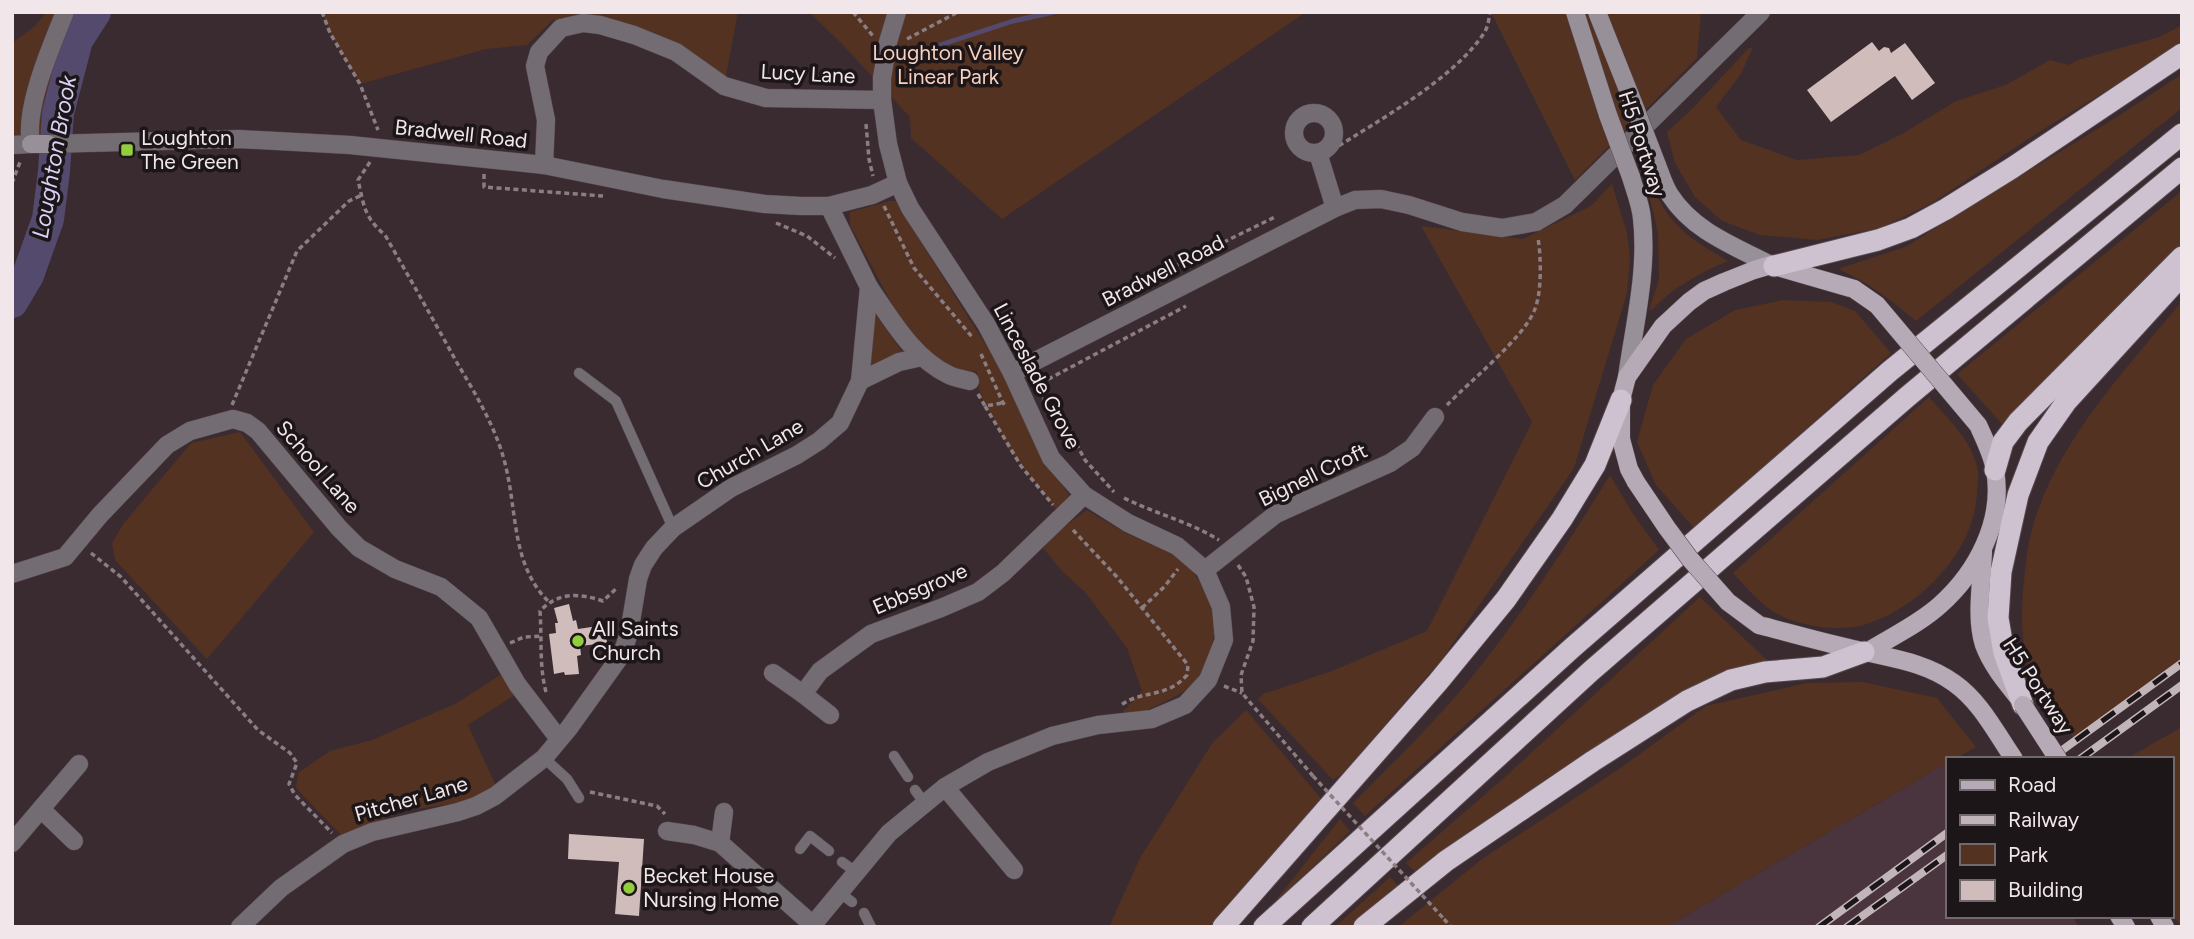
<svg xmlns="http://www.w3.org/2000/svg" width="2194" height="939" viewBox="0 0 2194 939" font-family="Figtree,sans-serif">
  <rect width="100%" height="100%" fill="#3a2b31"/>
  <!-- built -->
  <path fill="#4a353e" d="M1947,763v153h126l5,11h-412z"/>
  <!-- green -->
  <g fill="#533222">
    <path d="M46,12h64l-26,26 -17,106 -55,-6v-95l23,-17z"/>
    <path d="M322,12h416l-14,74 -48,-34 -98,-32h-25l-26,25 -41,4 -126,35 -30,-51z"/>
    <path d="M809,12h497l-304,207 -91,-81 -1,-21 -69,-74z"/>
    <path d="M1491,12h210l-4,46 -122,122z"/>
    <path d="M2182,25v19l-154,95 -96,64 -52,25 -63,12 -57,-5 -38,-14 -27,-24 -20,-34 -8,-31 25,-23 56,-60 5,-2 -12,27 -25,33 25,33 56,20 62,-5 43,-21 54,-33 50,-16 44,-25 19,5 9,-5 81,-23z"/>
    <path d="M2182,74v34l-266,213c-25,-21 -48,-39 -78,-52l67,-22 215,-132z"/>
    <path d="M1612,184l15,49 3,26 -3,34 -53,175 -132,191 -100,115 -9,6 -75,-81 5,-5 69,-23 95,-40 105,-209 -111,-196 102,13 68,-33z"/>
    <path d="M1651,184c20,44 37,53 77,77 -28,12 -55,26 -76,49h-3l10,-30 -1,-47 -11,-47z"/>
    <path d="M2182,191v55l-180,178 -45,-50z"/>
    <path d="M890,201h7l18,32 83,131 41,86 32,48 -14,13 -49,-63 -15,-31 -8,-11 -6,-17 -2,-18 -20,-1 -31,-18 -16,-20 -16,-24 -44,-83v-13z"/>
    <path d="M1783,300l48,2 24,9 36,42 -197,175 -38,-43 -19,-43 16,-57 33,-46 49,-29z"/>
    <path d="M2182,301v361l-108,76c-14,-18 -29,-37 -39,-57 -14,-26 -14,-61 -12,-90 2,-17 3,-36 7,-53 20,-90 95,-167 152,-237z"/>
    <path d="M873,311l30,42 -36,14z"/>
    <path d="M1929,397c19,22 44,44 49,74 1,7 -1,15 -1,22 -3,59 -56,113 -110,131 -20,7 -54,4 -73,-3 -30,-10 -41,-27 -61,-48z"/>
    <path d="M240,432l74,100 -107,127 -92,-99 -3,-17 12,-20 67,-80z"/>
    <path d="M1610,475l23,39 26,36 -294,266 -12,-13c41,-41 82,-81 118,-125 52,-64 96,-133 139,-203z"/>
    <path d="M1087,510c12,7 24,15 37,22 23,12 47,17 65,36 34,35 35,93 -5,123 -7,5 -16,9 -24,13 -14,7 -24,10 -40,11l22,-24 -15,-43 -41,-55 -24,-22 -19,-23 17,-18z"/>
    <path d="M1700,597l67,63 -33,11 -51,22 -120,75 -145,106 -12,-11 100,-87z"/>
    <path d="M505,672l13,21 -50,32 28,61 -32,16 -62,9 -59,26 -47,-49 2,-15 32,-22 42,-11 85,-37z"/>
    <path d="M1863,682l74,16 39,49 -21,12h-8v4l-281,164h-268l84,-68 137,-90 87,-63 101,-23z"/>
    <path d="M1246,710l78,92 -105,125h-110l31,-69 73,-116z"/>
    <path d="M2182,727v200h-1l-10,-16v-152h-45z"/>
    <path d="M1340,819l10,12 -81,78z"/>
    <path d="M1390,877l10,11 -48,39h-17z"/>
  </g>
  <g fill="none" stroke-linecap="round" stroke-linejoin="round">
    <!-- stream -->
    <path stroke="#544a6d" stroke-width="5" d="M934,47l79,-26 41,-9"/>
    <!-- river -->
    <path stroke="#544a6d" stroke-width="32" d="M12,302l16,-27 20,-56 6,-48 4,-58 19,-73 18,-28"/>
  </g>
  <!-- building -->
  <g fill="#d1bcbc">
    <path d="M1872,42l7,9 5,-4 5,1 2,5 14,-10 30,40 -23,17 -17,-24 -64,46 -24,-32z"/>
    <path d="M569,604l4,17 3,-1 2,9 27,-4 2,18 -27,3 1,9 -4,1 2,18 -14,1 -1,-3 -10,2 -5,-40 7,-1 -1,-10h3l-4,-15z"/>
    <path d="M569,834l75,5 -5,77 -24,-2 4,-52 -51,-3z"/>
  </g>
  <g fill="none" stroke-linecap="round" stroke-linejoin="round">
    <!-- lane casing -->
    <g stroke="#57494f" stroke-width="11">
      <g id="lane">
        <path d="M579,373l37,28 57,127"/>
        <path d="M894,756l14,21"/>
        <path d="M544,758l23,21 12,19"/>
        <path d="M915,790l10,14"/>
        <path d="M800,849l10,-13 19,15"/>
        <path d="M842,862l14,10"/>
        <path d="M839,892l13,10"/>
        <path d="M864,913l7,14"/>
      </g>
    </g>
    <!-- street casing -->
    <g stroke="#57494f" stroke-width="19">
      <g id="street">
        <circle cx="1314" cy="133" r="20"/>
        <path d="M48,144l191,-5 111,6 194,20 119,24 102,15 36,2h28l43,-11 26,-12"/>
        <path d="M12,145l19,-1c-7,-36 20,-97 34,-132"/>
        <path d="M1318,153l17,55"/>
        <path d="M544,165l2,-45 -11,-54 4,-14 22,-24 22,-5 17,2 34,10 42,17 48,34 42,12 116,2"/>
        <path d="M869,287c22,32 44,71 80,88 6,3 14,4 21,6"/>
        <path d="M1012,373l323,-165 20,-8 26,-1 28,6 53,17 40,6 34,-6 29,-17 196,-193"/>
        <path d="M860,381l39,-19 23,-5"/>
        <path d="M1205,570l71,-56 114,-51 22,-15 23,-31"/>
        <path d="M12,574l53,-17 35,-42 67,-70 23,-14 43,-12 14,4 11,8 81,97 20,20 36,21 46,18 38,31 38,66 42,55"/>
        <path d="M773,673l30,21"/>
        <path d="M830,715l-27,-21 17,-23 51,-37 70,-26 37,-16 25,-19 81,-78"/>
        <path d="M945,787l69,83"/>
        <path d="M41,809l33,32"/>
        <path d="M667,831l27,4 26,8 93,82"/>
        <path d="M12,843l67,-79"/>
        <path d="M720,843l4,-31"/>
        <path d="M240,927l41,-39 62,-44 29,-12 86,-20 18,-6 19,-10 49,-38 25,-30 53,-74 7,-21 9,-54 5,-14 11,-17 19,-20 58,-40 66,-33 22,-14 21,-18 20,-42 9,-94 -40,-81"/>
        <path d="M811,927l78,-94 56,-46 43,-25 64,-26 46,-11 54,-6 33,-14 23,-25 16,-40 -3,-33 -16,-37 -28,-24 -49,-23 -44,-28 -33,-37 -39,-85 -26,-49 -76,-116 -12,-25 -10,-39 -6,-44v-22l6,-36 9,-30"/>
      </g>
    </g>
    <!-- secondary casing -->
    <g stroke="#57494f" stroke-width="19">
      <g id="secondary">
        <path d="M1575,12l33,103"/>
        <path d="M1597,12l33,83"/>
        <path d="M31,144h17"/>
        <path d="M1657,165c4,10 7,21 13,30 23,36 64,51 101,70"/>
        <path d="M1627,377c7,-51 21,-106 15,-158 -1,-14 -7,-28 -11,-42"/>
      </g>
    </g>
    <!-- primary casing -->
    <g stroke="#57494f" stroke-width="19">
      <g id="primary">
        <path d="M1636,482l-7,-13 -8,-30v-39l6,-23 36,-51 26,-24 15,-11 20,-9 30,-12 17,-5 83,24"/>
        <path d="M1983,552c-1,29 -8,65 1,93 7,19 20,35 33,51"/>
        <path d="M1759,625c31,8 62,17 94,24 35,9 71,12 101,34 27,19 42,50 60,76"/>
        <path d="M1867,652c24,-15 52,-28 73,-47 37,-33 64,-84 55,-135 -3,-16 -10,-30 -17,-45"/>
        <path d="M2119,916l7,11"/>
        <path d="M2159,916l6,11"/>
      </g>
    </g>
    <!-- highway casing -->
    <g stroke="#57494f" stroke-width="23">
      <g id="highway">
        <path d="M1774,266l104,-26 33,-12 35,-19 66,-41 170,-114"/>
        <path d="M1995,470l8,-28 15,-20 164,-165"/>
        <path d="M2023,705l-19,-52 -6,-35 3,-46 17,-77 20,-53 28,-40 116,-127"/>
        <path d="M1223,927l215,-245 68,-83 56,-80 33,-54 26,-65"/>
        <path d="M1264,927l308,-279 318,-277 292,-237"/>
        <path d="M1312,927l279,-256 316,-274 275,-229"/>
        <path d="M1364,927l82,-66 147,-100 94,-60 44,-21 34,-8 58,-5 41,-15"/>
      </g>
    </g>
    <!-- path -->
    <g stroke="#8b7e83" stroke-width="3.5" stroke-dasharray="5 3.5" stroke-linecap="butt">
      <path d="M322,12l8,21 30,51 18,46"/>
      <path d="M853,12l20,24"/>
      <path d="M907,39l51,-27"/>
      <path d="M866,124l3,35 4,17"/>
      <path d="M1332,150c46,-29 123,-72 152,-117 4,-6 5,-14 6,-21"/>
      <path d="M370,162l-12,18c6,26 6,37 27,55 24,42 48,84 71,126 20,34 43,71 51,111 10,45 6,95 42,130"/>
      <path d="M484,174v13l119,9"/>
      <path d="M12,183l8,-21"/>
      <path d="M884,206l30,62 59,70"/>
      <path d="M776,223l31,13 28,22"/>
      <path d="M1141,286l36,-21 100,-49"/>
      <path d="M981,354l22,49 4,3"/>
      <path d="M978,394l7,12 18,-3"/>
      <path d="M1042,399l12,3 31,58 29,32"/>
      <path d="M1048,401l-5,-19 143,-76"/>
      <path d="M232,405l65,-154 52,-50 13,-6"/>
      <path d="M1447,405c23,-24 77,-67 88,-96 7,-18 6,-53 3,-71"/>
      <path d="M985,406l36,60 32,39"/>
      <path d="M1124,498c32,16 64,23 95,42"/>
      <path d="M1073,530l44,47 71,88 -1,10c-21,24 -43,14 -66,30"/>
      <path d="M91,553l30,24 137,153 32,23 7,10 -8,21 6,11 37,38"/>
      <path d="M1238,565l8,12 8,30 -1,34 -12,34 1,18 71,83"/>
      <path d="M1142,608l23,-22 13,-17"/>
      <path d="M510,643l14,-6 18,-1"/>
      <path d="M1224,686l18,7"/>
      <path d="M546,692c-7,-26 -4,-54 -6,-81 18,-19 39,-18 63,-10l15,-14"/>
      <path d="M590,792l67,14 8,8"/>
      <path d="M1444,919l7,8"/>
    </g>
    <!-- lane -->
    <use href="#lane" stroke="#736d73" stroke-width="10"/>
    <!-- street -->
    <use href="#street" stroke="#736d73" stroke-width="18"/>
    <!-- secondary -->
    <use href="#secondary" stroke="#989099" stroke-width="18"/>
    <!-- primary -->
    <use href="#primary" stroke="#b5aab6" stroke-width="18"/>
    <!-- highway -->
    <use href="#highway" stroke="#cfc2d0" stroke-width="21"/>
    <!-- rail casing -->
    <g stroke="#c1b5ba" stroke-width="8">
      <g id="rail">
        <path d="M2050,759l132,-96"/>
        <path d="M2080,759l102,-74"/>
        <path d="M1819,927l128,-94"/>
        <path d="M1847,927l100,-72"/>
      </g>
    </g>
    <!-- rail -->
    <use href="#rail" stroke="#1c1618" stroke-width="5" stroke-dasharray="16" stroke-linecap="butt"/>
    <!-- secondary-bridge casing -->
    <g stroke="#57494f" stroke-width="19" stroke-linecap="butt">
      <g id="secondary-bridge">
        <path d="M1630,95l27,70"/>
        <path d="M1608,115l23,62"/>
      </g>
    </g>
    <!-- primary-bridge casing -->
    <g stroke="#57494f" stroke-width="19" stroke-linecap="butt">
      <g id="primary-bridge">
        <path d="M1854,289l23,16 101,120"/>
        <path d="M1636,482l31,46 23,31 38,43 31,23"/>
        <path d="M2023,705l35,54"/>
      </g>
    </g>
    <!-- path-bridge -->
    <path stroke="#8b7e83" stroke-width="3.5" stroke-dasharray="5 3.5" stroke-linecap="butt" d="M1313,776l131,143"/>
    <!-- secondary-bridge -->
    <use href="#secondary-bridge" stroke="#989099" stroke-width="18"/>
    <!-- primary-bridge -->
    <use href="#primary-bridge" stroke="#b5aab6" stroke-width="18"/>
  </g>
  <!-- markers -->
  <g fill="#92cd3e" stroke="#1c1618" stroke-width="2.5">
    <rect x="120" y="143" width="14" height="14" rx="3.5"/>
    <circle cx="578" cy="641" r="7"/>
    <circle cx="629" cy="888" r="7"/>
  </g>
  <g text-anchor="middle" stroke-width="7" stroke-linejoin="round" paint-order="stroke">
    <!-- park labels -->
    <g font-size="21" fill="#f9d1be" stroke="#1c1618">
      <text x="948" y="60">Loughton Valley<tspan x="948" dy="24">Linear Park</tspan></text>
    </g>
    <!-- street labels -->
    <g font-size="21" fill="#f1e6ea" stroke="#1c1618">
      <text transform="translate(808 74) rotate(3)" y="7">Lucy Lane</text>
      <text transform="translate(461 134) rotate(6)" y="7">Bradwell Road</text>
      <text transform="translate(1642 144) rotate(72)" y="7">H5 Portway</text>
      <text transform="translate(1163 271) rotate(-27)" y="7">Bradwell Road</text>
      <text transform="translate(1037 376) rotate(62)" y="7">Linceslade Grove</text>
      <text transform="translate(750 454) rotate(-30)" y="7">Church Lane</text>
      <text transform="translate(318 467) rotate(49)" y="7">School Lane</text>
      <text transform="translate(1313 475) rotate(-26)" y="7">Bignell Croft</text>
      <text transform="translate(920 589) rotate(-23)" y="7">Ebbsgrove</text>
      <text transform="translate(2038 686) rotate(57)" y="7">H5 Portway</text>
      <text transform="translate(411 799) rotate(-16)" y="7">Pitcher Lane</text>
    </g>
    <!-- poi labels -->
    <g font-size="21" fill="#f1e6ea" stroke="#1c1618" text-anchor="start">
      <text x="141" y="145">Loughton<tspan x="141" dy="24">The Green</tspan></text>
      <text x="592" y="636">All Saints<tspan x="592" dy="24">Church</tspan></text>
      <text x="643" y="883">Becket House<tspan x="643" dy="24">Nursing Home</tspan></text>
    </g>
    <!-- water labels -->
    <g font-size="23" font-style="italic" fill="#dad1f7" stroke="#1c1618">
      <text transform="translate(54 157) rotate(-80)" y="8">Loughton Brook</text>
    </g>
  </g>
  <!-- border -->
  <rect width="2194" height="939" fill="none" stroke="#f1e6ea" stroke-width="28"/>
  <!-- legend -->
  <rect x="1946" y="757" width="228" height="161" fill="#1c1618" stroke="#71696c" stroke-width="2"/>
  <rect x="1960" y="780" width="35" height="10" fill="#b5aab6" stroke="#71696c" stroke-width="2"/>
  <text x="2008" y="792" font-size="21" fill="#f1e6ea">Road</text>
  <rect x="1960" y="815" width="35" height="10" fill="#c1b5ba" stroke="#71696c" stroke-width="2"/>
  <text x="2008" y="827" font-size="21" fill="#f1e6ea">Railway</text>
  <rect x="1960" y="844" width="35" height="21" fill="#533222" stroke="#71696c" stroke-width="2"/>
  <text x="2008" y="862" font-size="21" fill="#f1e6ea">Park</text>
  <rect x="1960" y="880" width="35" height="21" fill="#d1bcbc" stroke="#71696c" stroke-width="2"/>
  <text x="2008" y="897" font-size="21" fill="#f1e6ea">Building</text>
</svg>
